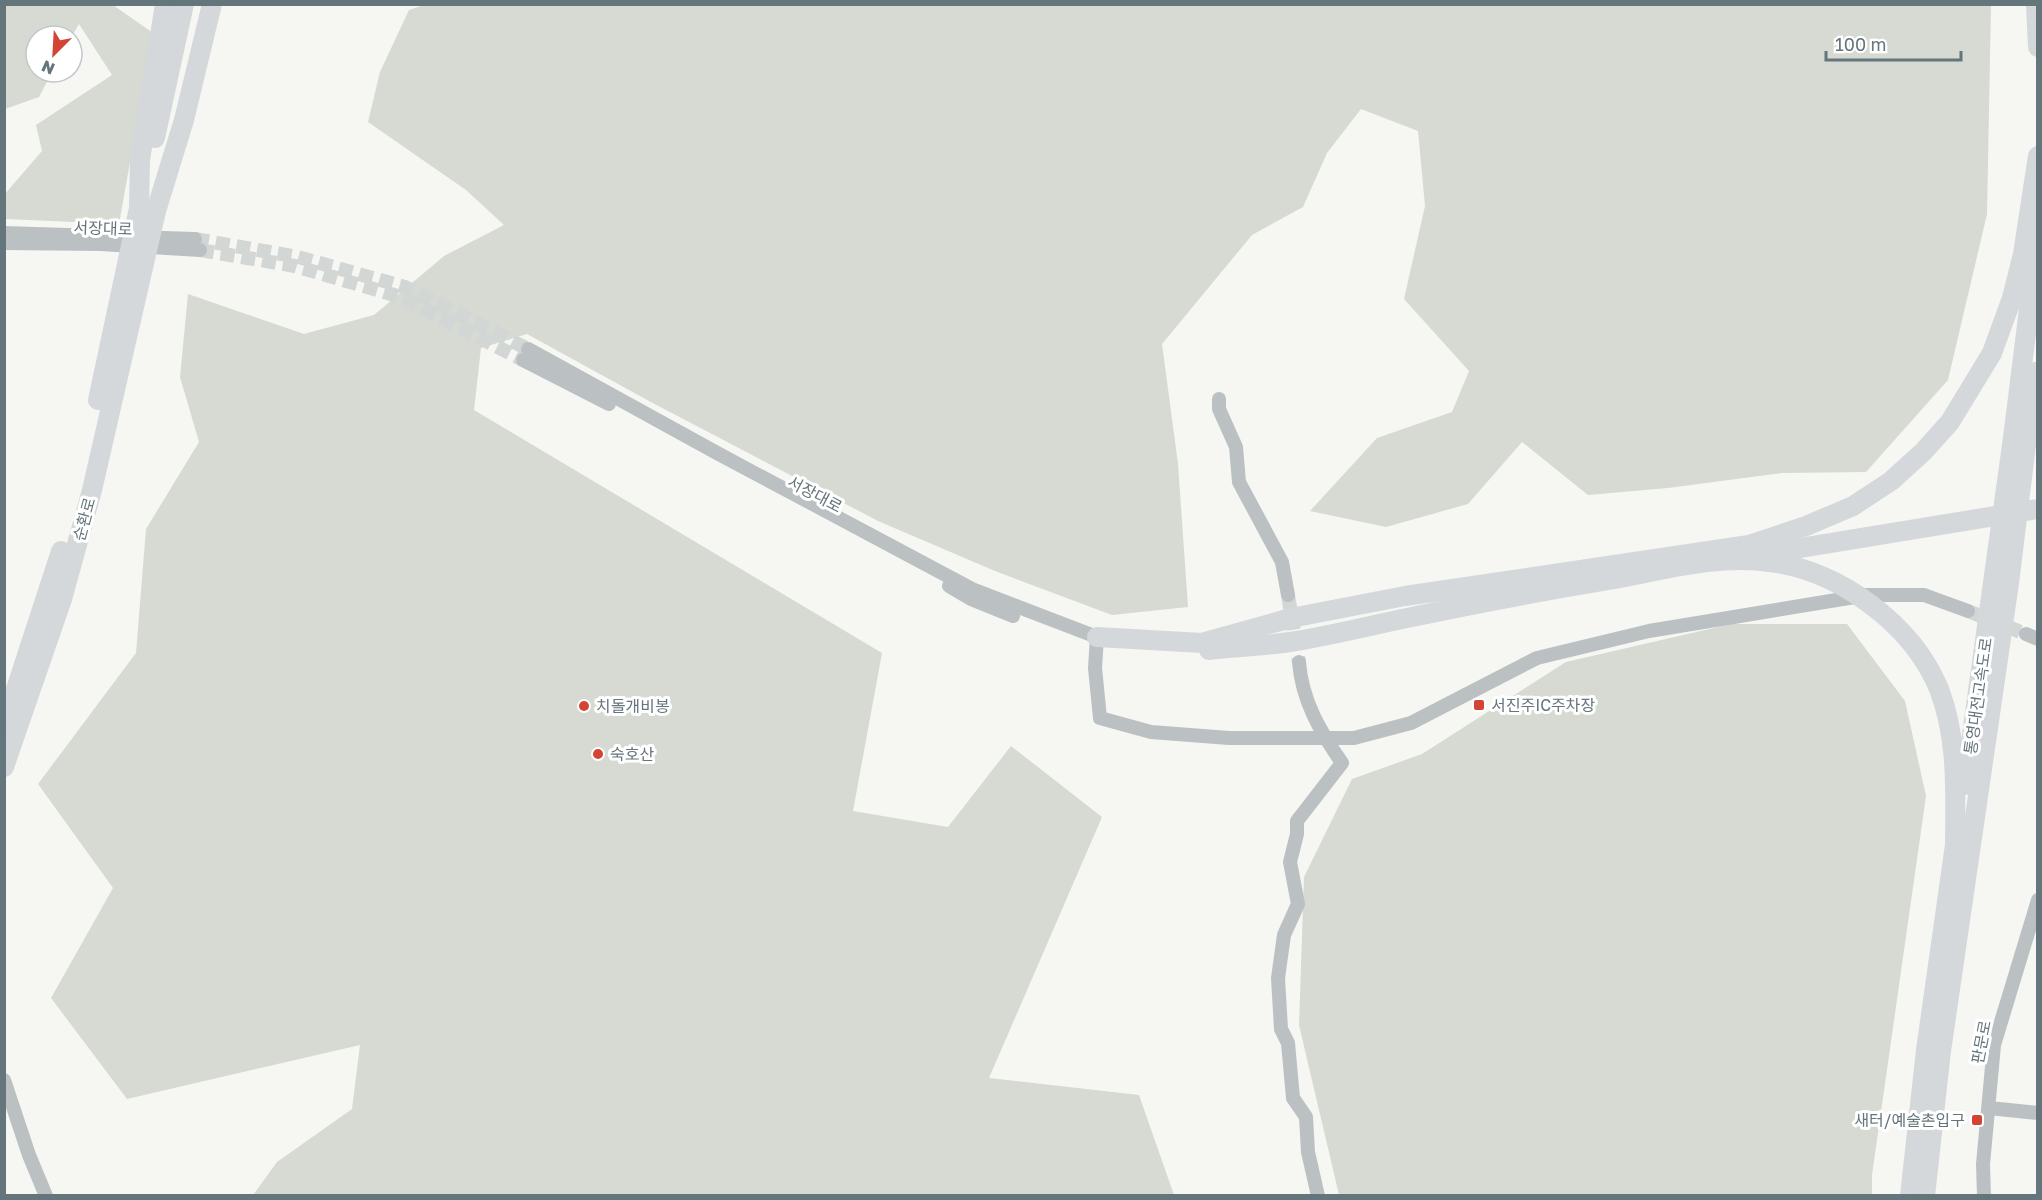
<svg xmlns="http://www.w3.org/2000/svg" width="2042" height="1200" viewBox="0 0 2042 1200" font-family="'Golos Text','Noto Sans KR',sans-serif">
  <rect width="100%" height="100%" fill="#f6f6f3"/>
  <!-- green -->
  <g fill="#d6dad3">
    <path d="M5,5h108l40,28 -34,191 -114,-5v-25l37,-43 -6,-26 76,-50 -33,-51 -7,12h-36v36h16l-13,25 -34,12z"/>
    <path d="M424,5h1567l-4,209 -39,166 -82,92 -84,1 -114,15 -80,7 -66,-53 -54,62 -82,23 -76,-16 67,-73 75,-26 17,-41 -65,-72 21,-93 -7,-75 -57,-22 -34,44 -24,54 -51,28 -90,109 16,120 10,143 -76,8 -117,-44 -117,-50 -229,-120 -122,-67 -46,14 -7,62 408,243 -29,158 95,16 63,-81 91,71 -113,261 150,17 35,100h-921l24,-33 75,-53 8,-64 -233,54 -76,-101 62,-110 -75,-104 98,-131 10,-124 53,-87 -19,-65 8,-83 116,40 70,-19 70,-59 60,-31 -38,-35 -98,-68 12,-50 29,-62z"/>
    <path d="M1731,624h116l58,77 21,95 -54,379v20h-533l-40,-170 5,-148 48,-98 70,-25 144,-92z"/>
  </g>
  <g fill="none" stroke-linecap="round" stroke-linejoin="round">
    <!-- minor-tunnel -->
    <g stroke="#d2d6d5" stroke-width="14" stroke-dasharray="14 7" stroke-linecap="butt">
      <path d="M195,239l103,18 107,30 123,62"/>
      <path d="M200,250l95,16 106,31 122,63"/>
      <path d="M1288,595l11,67"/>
      <path d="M1968,611l58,23"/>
    </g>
    <!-- minor -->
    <g stroke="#bbc1c3" stroke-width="14">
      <path d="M4,233l191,6"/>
      <path d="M4,243l96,1 100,6"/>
      <path d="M528,349l189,104 255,136 125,48 -2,31 5,50 51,14 78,6h125l57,-15 126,-65 112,-27 218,-36h57l44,16"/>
      <path d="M523,360l86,44"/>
      <path d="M1219,399v10l17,38 3,35 43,80 6,33"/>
      <path d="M949,586l22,13 42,17"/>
      <path d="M2026,634l12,5"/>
      <path d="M1299,662c3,39 21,69 43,101l-45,58v13l-7,28 8,42 -14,31 -6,43 3,51 7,14 5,55 13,19 2,35 10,44"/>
      <path d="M4,1080l25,75 17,41"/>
      <path d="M1989,1108l49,5"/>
      <path d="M1984,1196l-1,-32 11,-119 44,-145"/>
    </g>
    <!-- highway -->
    <g stroke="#d4d8da" stroke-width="20">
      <path d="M2036,4l2,43"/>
      <path d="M155,138l29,-134"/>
      <path d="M98,400l41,-192 1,-48 25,-156"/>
      <path d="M1757,555l281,-46"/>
      <path d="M1097,637l105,6 89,-25 114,-22 344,-51 57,-19 47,-20 38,-25 32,-29 27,-30 42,-69 20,-55 11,-44 15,-98"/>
      <path d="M1209,650c27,-3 54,-4 81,-8 39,-6 78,-16 117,-24 67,-14 135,-27 202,-38 51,-9 109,-26 161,-18 70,9 142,62 169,127 20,52 16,107 16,161"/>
      <path d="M4,726l57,-175"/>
      <path d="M4,767l58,-168 30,-109 64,-279 28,-91 28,-116"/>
      <path d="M1965,785l48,-347 21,-169 2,-31"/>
      <path d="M1910,1196l16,-146 30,-212"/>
      <path d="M1925,1196l16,-145 68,-468 26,-211"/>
    </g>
  </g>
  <!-- markers -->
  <g fill="#d44435" stroke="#fff" stroke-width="2">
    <rect x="1473" y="699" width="12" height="12" rx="3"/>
    <circle cx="584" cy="706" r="6"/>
    <circle cx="598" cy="754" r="6"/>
    <rect x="1971" y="1114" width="12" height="12" rx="3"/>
  </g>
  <g text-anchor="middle" stroke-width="6" stroke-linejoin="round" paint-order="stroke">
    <!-- street labels -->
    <g font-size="16" fill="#64757b" stroke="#fff">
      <text transform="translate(103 228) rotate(2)" y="6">서장대로</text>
      <text transform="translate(815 494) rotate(28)" y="6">서장대로</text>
      <text transform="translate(84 519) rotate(-75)" y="6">순환로</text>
      <text transform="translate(1978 696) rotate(-82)" y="6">통영대전고속도로</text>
      <text transform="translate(1981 1042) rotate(-79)" y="6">판문로</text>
    </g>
    <!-- poi labels -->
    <g font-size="16" fill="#64757b" stroke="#fff" text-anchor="start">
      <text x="1491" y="711">서진주IC주차장</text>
      <text x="596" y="712">치돌개비봉</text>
      <text x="610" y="760">숙호산</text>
      <text x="1965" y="1126" text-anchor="end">새터/예술촌입구</text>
    </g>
  </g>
  <!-- border -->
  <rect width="2042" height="1200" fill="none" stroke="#64757b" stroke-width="12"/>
  <!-- north arrow -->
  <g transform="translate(54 54) rotate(204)"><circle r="28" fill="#ffffff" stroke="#c1c8ca" stroke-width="1.5"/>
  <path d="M0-4.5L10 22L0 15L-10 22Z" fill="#d44435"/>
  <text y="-9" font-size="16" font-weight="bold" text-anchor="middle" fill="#64757b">N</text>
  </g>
  <!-- scale -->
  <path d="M1826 51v9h135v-9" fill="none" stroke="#64757b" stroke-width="3"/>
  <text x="1835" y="51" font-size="18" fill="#64757b" stroke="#ffffff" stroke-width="4.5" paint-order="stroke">100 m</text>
</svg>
